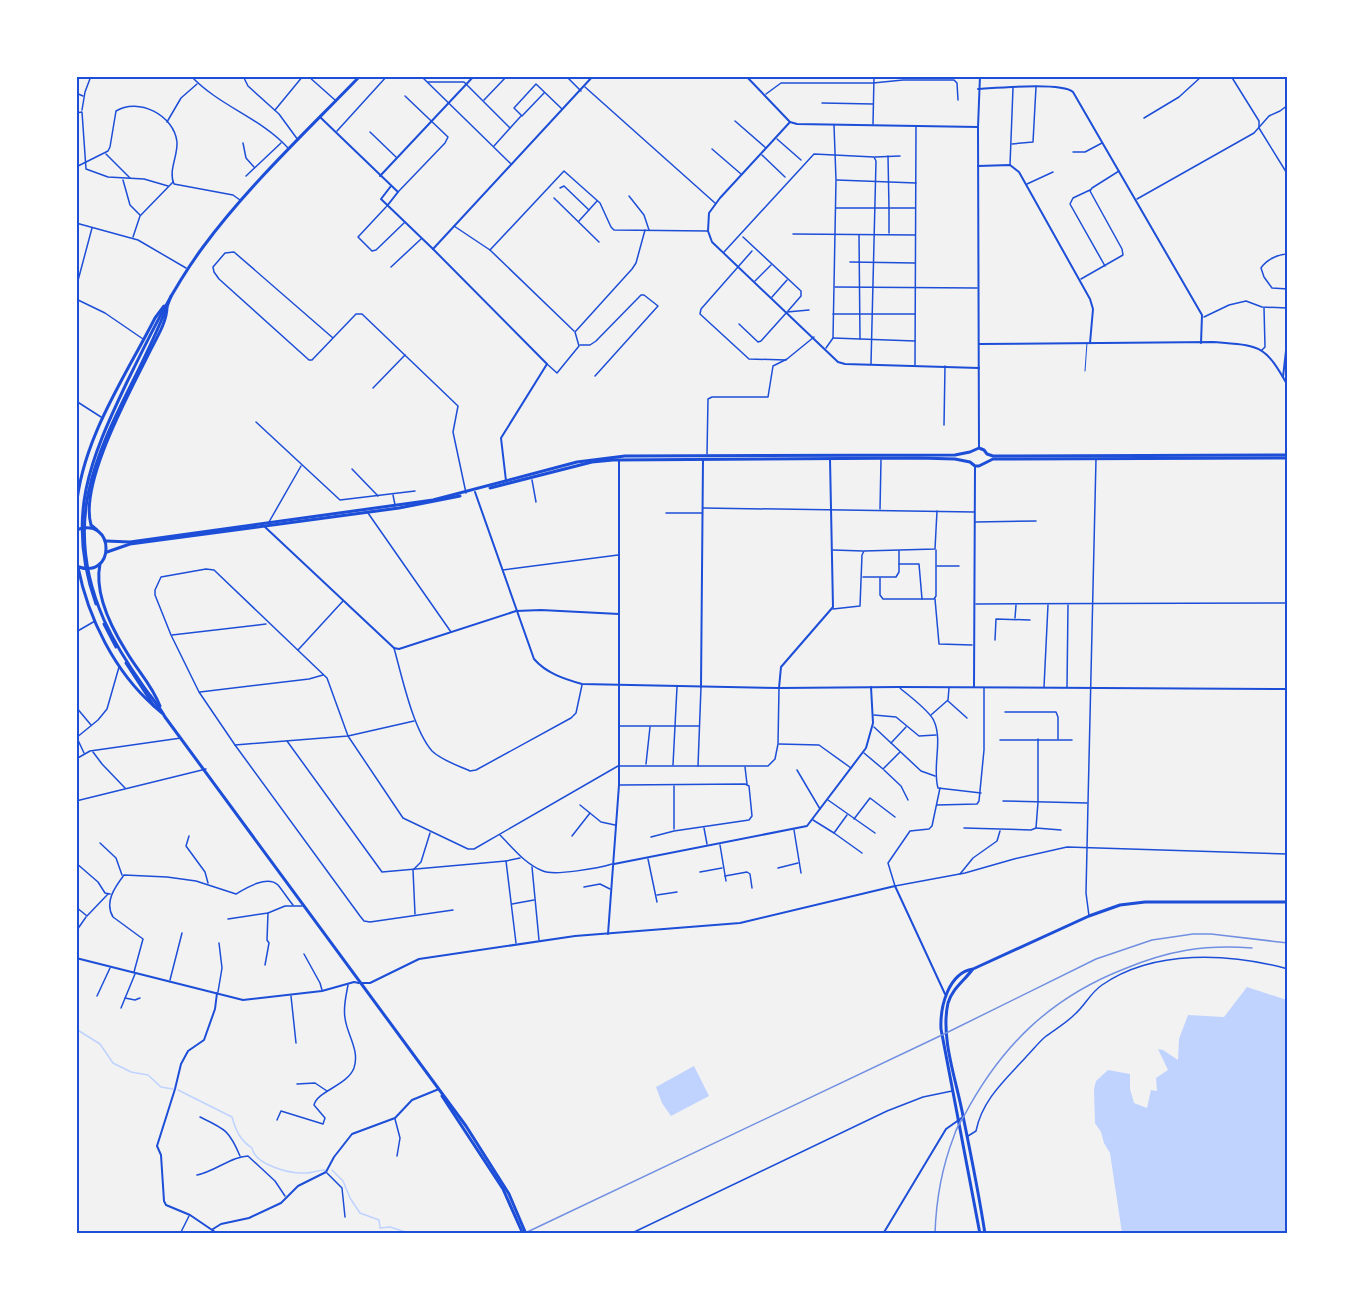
<svg xmlns="http://www.w3.org/2000/svg" width="1364" height="1310" viewBox="0 0 1364 1310" font-family="Figtree,sans-serif">
  <rect width="100%" height="100%" fill="#f2f2f2"/>
  <!-- water -->
  <g fill="#bfd3fe">
    <path d="M1247,987l40,13v233h-165l-12,-80 -6,-10 -3,-11 -6,-9 -1,-34 2,-8 12,-11 22,4v15l4,14 13,5 4,-18 6,1 -1,-13 12,-8 -10,-21 5,1 15,10 1,-21 9,-24 36,2z"/>
    <path d="M694,1066l15,30 -38,20 -9,-13 -6,-16z"/>
  </g>
  <g fill="none" stroke-linecap="round" stroke-linejoin="round">
    <!-- stream -->
    <g stroke="#bfd3fe" stroke-width="1.5">
      <path d="M76,1029l24,15 13,19 18,9 17,3 13,12 12,2"/>
      <path d="M178,1090l54,27c4,14 8,23 20,31 3,17 38,26 54,25 7,0 12,-3 19,-3"/>
      <path d="M332,1170l11,11 7,17 10,15 19,7 1,8 10,-1 22,7"/>
    </g>
    <!-- service -->
    <path stroke="#1d4ed8" stroke-width="1" d="M1085,371l2,-28"/>
    <!-- minor -->
    <g stroke="#1d4ed8" stroke-width="1.5">
      <path d="M191,76c28,30 70,42 97,72"/>
      <path d="M243,76l5,10 31,28 19,26"/>
      <path d="M308,76l27,24"/>
      <path d="M421,76l90,88"/>
      <path d="M566,76l15,15"/>
      <path d="M1231,76l28,45v7l29,47"/>
      <path d="M428,82h36l46,46"/>
      <path d="M585,87l130,116"/>
      <path d="M76,93l7,3"/>
      <path d="M544,93l-22,23 -8,-8 22,-24 26,25"/>
      <path d="M766,94l15,-11h92l30,-3h51l3,3 1,17"/>
      <path d="M484,100l23,-24"/>
      <path d="M822,103l51,1"/>
      <path d="M82,110l3,-18 6,-16"/>
      <path d="M275,110l28,-34"/>
      <path d="M76,113l6,-1 4,57 22,8 36,2 24,7"/>
      <path d="M1144,118l35,-21 23,-21"/>
      <path d="M735,121l31,27"/>
      <path d="M167,122l14,-24 16,-14"/>
      <path d="M873,124l1,-48"/>
      <path d="M337,131l50,-55"/>
      <path d="M370,132l26,25"/>
      <path d="M777,139l24,21"/>
      <path d="M243,143l3,15 8,9"/>
      <path d="M1012,144l21,-2 3,-55"/>
      <path d="M494,146l27,-30"/>
      <path d="M712,149l29,25"/>
      <path d="M1073,152h12l17,-9"/>
      <path d="M106,154l24,24"/>
      <path d="M762,155l23,22"/>
      <path d="M875,157l25,-1"/>
      <path d="M1010,165l3,-77"/>
      <path d="M76,167l32,-16 2,-4 6,-36c22,-14 58,4 61,31 1,14 -9,29 -3,42l59,11 7,5"/>
      <path d="M246,176l35,-33"/>
      <path d="M123,180l7,25 10,10"/>
      <path d="M837,180l79,3"/>
      <path d="M1027,184l26,-12"/>
      <path d="M560,188l4,-2 25,24"/>
      <path d="M1090,190l-17,8 -3,6 35,62"/>
      <path d="M398,192l47,-49 3,-6 -43,-41"/>
      <path d="M629,196l15,19 5,15"/>
      <path d="M554,198l45,44"/>
      <path d="M1137,199l117,-66 15,-17 11,-5 8,-6"/>
      <path d="M386,207l-28,30 14,14 4,-1 28,-27"/>
      <path d="M836,208h53l-1,-52"/>
      <path d="M579,221l18,-20"/>
      <path d="M76,223l62,17 48,28"/>
      <path d="M454,226l36,24 84,81"/>
      <path d="M889,233v-25h26"/>
      <path d="M793,234l122,1"/>
      <path d="M859,235l1,104"/>
      <path d="M133,237l7,-21 33,-34"/>
      <path d="M743,237l58,54v5l-13,15"/>
      <path d="M490,250l74,-79 36,32 11,24 3,3 94,1"/>
      <path d="M752,251l-51,58 -1,5 49,45 37,1"/>
      <path d="M724,252l90,-98 60,3 2,4 -5,203"/>
      <path d="M1288,254c-10,0 -22,6 -27,14l3,9 8,11 16,1"/>
      <path d="M850,262l65,1"/>
      <path d="M391,267l30,-28"/>
      <path d="M1081,279l42,-24 -1,-6 -32,-58 2,-3 27,-17"/>
      <path d="M755,281l16,-16"/>
      <path d="M835,287l142,1"/>
      <path d="M76,288l16,-60"/>
      <path d="M772,297l15,-17"/>
      <path d="M76,299l29,14 38,26"/>
      <path d="M833,314h82"/>
      <path d="M1204,317l25,-12 17,-4 16,6 26,1"/>
      <path d="M739,324l19,18 3,-1 26,-29 22,-2"/>
      <path d="M333,338l-99,-86 -9,1 -12,14 1,5 5,7 90,81h3l44,-46h6l96,92 -5,26 13,61"/>
      <path d="M833,338l82,3"/>
      <path d="M580,345h10l6,-4 45,-46h3l14,11 -63,70"/>
      <path d="M826,348l7,-10 3,-158 -2,-55"/>
      <path d="M1262,350l3,-3 -1,-39"/>
      <path d="M547,364l10,9 22,-27 -4,-14 57,-63 4,-6 9,-33"/>
      <path d="M915,365l1,-239"/>
      <path d="M373,388l32,-33"/>
      <path d="M76,401l25,16"/>
      <path d="M256,422l84,78 75,-9"/>
      <path d="M944,425l1,-59"/>
      <path d="M707,454l1,-55 4,-2h56l5,-31 14,-7 27,-22"/>
      <path d="M352,469l26,27"/>
      <path d="M532,480l4,22"/>
      <path d="M393,495l2,10"/>
      <path d="M703,508l271,4"/>
      <path d="M880,509l1,-49"/>
      <path d="M368,513l83,119"/>
      <path d="M666,513h36"/>
      <path d="M269,522l32,-56"/>
      <path d="M975,522l61,-1"/>
      <path d="M833,550l30,1"/>
      <path d="M899,564h20l3,35"/>
      <path d="M937,566h22"/>
      <path d="M503,570l115,-15"/>
      <path d="M863,577h33l3,-5v-21"/>
      <path d="M880,578v17l3,4h51l2,-3v-46"/>
      <path d="M935,599l4,45 33,1"/>
      <path d="M976,604l312,-1"/>
      <path d="M833,609l27,-3 2,-51 2,-4 71,-2 2,-38"/>
      <path d="M1015,618l1,-13"/>
      <path d="M76,632l19,-11"/>
      <path d="M172,635l94,-11"/>
      <path d="M995,640l1,-21 34,1"/>
      <path d="M394,648c8,29 19,81 38,103 9,9 27,15 38,20l6,-1 95,-52 5,-5 6,-28"/>
      <path d="M298,650l45,-49"/>
      <path d="M1044,687l4,-82"/>
      <path d="M1067,687l1,-82"/>
      <path d="M900,688c9,8 30,23 34,33 9,20 -2,46 4,67l43,5"/>
      <path d="M200,692l109,-13 14,-4"/>
      <path d="M948,701l19,17"/>
      <path d="M76,707l15,18"/>
      <path d="M1005,712h51l2,5v22"/>
      <path d="M874,715l22,2 23,19 17,-1"/>
      <path d="M931,715l17,-15 1,-12"/>
      <path d="M619,726h80"/>
      <path d="M874,727l47,44 14,5"/>
      <path d="M76,738l22,-18 9,-11 12,-42"/>
      <path d="M77,738l7,15"/>
      <path d="M1000,740h72"/>
      <path d="M287,741l95,131 124,-11"/>
      <path d="M891,743l15,-16"/>
      <path d="M779,744l40,1 32,23"/>
      <path d="M235,745l113,-9 66,-15"/>
      <path d="M93,752l9,12 23,24"/>
      <path d="M864,753l19,16 17,-17"/>
      <path d="M76,759l14,-8 91,-13"/>
      <path d="M646,764l4,-37"/>
      <path d="M673,765l4,-78"/>
      <path d="M698,766l3,-79"/>
      <path d="M745,767l2,17"/>
      <path d="M797,770l23,39"/>
      <path d="M884,770l17,16 7,14"/>
      <path d="M620,785l125,-1 4,2 3,30 -3,4 -75,11 -23,6"/>
      <path d="M940,788l-8,38 -3,3 -19,2 -22,32 7,23 70,-13 49,-14 53,-12 221,7"/>
      <path d="M828,800l47,33"/>
      <path d="M76,801l130,-32"/>
      <path d="M1003,801l84,2"/>
      <path d="M580,805l21,17 14,3"/>
      <path d="M937,805l40,-1 2,-3 5,-51v-62"/>
      <path d="M854,819l16,-21 25,19"/>
      <path d="M813,820l21,13 13,-18"/>
      <path d="M704,828l3,16"/>
      <path d="M964,828l67,2 5,-2 2,-26v-63"/>
      <path d="M1036,828l25,2"/>
      <path d="M674,829v-43"/>
      <path d="M794,830l7,43"/>
      <path d="M834,833l28,20"/>
      <path d="M500,835c13,13 25,29 43,36 12,5 56,-3 69,-7"/>
      <path d="M189,836l-3,10 19,26 3,11"/>
      <path d="M572,836l18,-23"/>
      <path d="M100,843l16,15 6,17"/>
      <path d="M720,845l6,36"/>
      <path d="M648,859l9,43"/>
      <path d="M76,863l22,19 7,11 5,1"/>
      <path d="M532,867l7,73"/>
      <path d="M778,868l20,-5"/>
      <path d="M700,872l22,-4"/>
      <path d="M960,874l13,-16 24,-17 3,-10"/>
      <path d="M725,876l22,-4 3,2 2,14"/>
      <path d="M584,887l16,-3 10,5"/>
      <path d="M657,895l20,-3"/>
      <path d="M512,904l22,-4"/>
      <path d="M76,907l11,9 21,-22"/>
      <path d="M453,910l-83,12 -6,-1 -4,-5 -125,-171 -36,-53 -28,-57 -16,-40v-5l6,-13 45,-8 8,1 113,108 21,58 55,82 65,31h6l144,-83h150l7,-7 3,-15 1,-56"/>
      <path d="M415,914l-2,-44 8,-8 9,-29"/>
      <path d="M1089,916l-3,-23 2,-90 8,-344"/>
      <path d="M228,919l40,-6 17,-7h17"/>
      <path d="M77,930l9,-13"/>
      <path d="M516,943l-10,-82 14,-3"/>
      <path d="M304,954l16,29 2,7"/>
      <path d="M265,965l4,-22 -2,-3 1,-27"/>
      <path d="M134,972l9,-33 -30,-22c-9,-15 2,-30 11,-42l43,2 29,4 40,13c10,-6 31,-19 42,-9 5,6 10,14 15,20"/>
      <path d="M170,980l12,-47"/>
      <path d="M218,992l4,-24 -3,-25"/>
      <path d="M97,996l13,-28"/>
      <path d="M291,996l5,47"/>
      <path d="M125,998l10,2 5,-2"/>
      <path d="M121,1008l14,-34"/>
      <path d="M297,1084l18,-1 12,8"/>
      <path d="M200,1117c25,12 29,13 40,39"/>
      <path d="M395,1119l5,19 -3,18"/>
      <path d="M277,1120l4,-9 42,13 2,-6 -11,-13c3,-14 33,-19 40,-37 6,-18 -7,-33 -9,-50 -2,-11 1,-22 3,-33"/>
      <path d="M968,1136l8,-5c6,-31 29,-51 50,-74 6,-6 12,-14 19,-20 9,-7 20,-13 29,-22 11,-9 16,-22 28,-30 52,-36 127,-32 186,-16"/>
      <path d="M327,1173l15,15 3,29"/>
      <path d="M197,1175c19,-4 33,-18 51,-19l27,25 10,15"/>
      <path d="M180,1234l9,-18"/>
      <path d="M630,1234l257,-123 36,-14 29,-6"/>
    </g>
    <!-- tertiary -->
    <g stroke="#1d4ed8" stroke-width="2">
      <path d="M978,89c19,-1 83,-7 95,3l129,223 -1,28"/>
      <path d="M320,117l78,75 -11,14"/>
      <path d="M790,122l-70,76 -11,15 -1,18 4,11 126,120 7,2 134,4"/>
      <path d="M978,166l32,-1 9,7 71,127 3,10 -3,34"/>
      <path d="M380,176l94,-100"/>
      <path d="M391,186l-10,13 52,50"/>
      <path d="M979,344l234,-2c47,4 51,1 75,44"/>
      <path d="M1283,377l5,-44"/>
      <path d="M265,527l129,121 5,1 117,-38 25,-1 78,4"/>
      <path d="M701,687l2,-228"/>
      <path d="M779,688l2,-21 52,-60 -3,-148"/>
      <path d="M614,864l193,-38 59,-78 7,-25 -2,-36"/>
      <path d="M76,958l167,42 79,-9 32,-9 5,1"/>
      <path d="M217,993l-2,16 -11,31 -16,11 -7,13 -6,25 -18,57 4,9 3,46 2,4 24,10 28,19"/>
      <path d="M213,1229l8,-5 28,-6 32,-15 17,-17 28,-14 8,-15 18,-23 43,-16 17,-18 27,-11"/>
      <path d="M883,1234l63,-105 17,-12"/>
    </g>
    <!-- secondary -->
    <g stroke="#1d4ed8" stroke-width="2">
      <path d="M746,76l44,46 7,2 181,3"/>
      <path d="M979,448l-1,-321 2,-51"/>
      <path d="M506,481l-5,-43 46,-74 -114,-115 160,-173"/>
      <path d="M475,492l59,167c12,14 30,20 48,25l197,4 120,-1 389,2"/>
      <path d="M974,687l1,-221"/>
      <path d="M608,934l11,-149v-324"/>
      <path d="M362,983h8l49,-24 156,-23 165,-13 155,-37 50,108"/>
    </g>
    <!-- primary -->
    <g stroke="#1d4ed8" stroke-width="3">
      <path d="M171,296c-41,115 -125,193 -67,324 11,24 25,46 40,67 7,10 15,19 21,30l301,409 43,68 17,40"/>
      <path d="M96,604c-31,-87 -6,-144 31,-222 23,-47 45,-93 76,-135 46,-62 103,-115 157,-171"/>
      <path d="M104,624l12,23"/>
      <path d="M126,663l28,43 8,7"/>
      <path d="M442,1096l61,93 20,45"/>
    </g>
    <!-- trunk -->
    <g stroke="#1d4ed8" stroke-width="3">
      <path d="M490,488l102,-26 21,-2 306,-2 36,1 15,3 5,4h4l14,-7 295,-1"/>
      <path d="M76,509c6,-70 48,-130 79,-191l9,-12"/>
      <path d="M76,530c40,-15 40,52 0,36"/>
      <path d="M97,530l-6,-5c-12,-42 39,-133 58,-172 7,-14 18,-31 18,-46"/>
      <path d="M106,541l24,1 303,-42 144,-38 48,-6 330,-1 15,-3 9,-4 5,2 3,4 6,2 295,-1"/>
      <path d="M107,552l23,-8 269,-36 61,-12"/>
      <path d="M100,564c-6,29 11,63 26,87 11,19 26,34 34,55"/>
      <path d="M78,567c10,51 37,105 76,139"/>
      <path d="M972,970c-8,11 -20,19 -24,33 -8,35 9,79 15,113 8,39 16,78 22,118"/>
      <path d="M980,1234l-39,-205c-1,-22 7,-56 32,-60l116,-53 31,-11 25,-3h143"/>
    </g>
    <!-- rail -->
    <g stroke="#7290e2" stroke-width="1.5">
      <path d="M523,1234l419,-199 154,-76 56,-19 41,-6h18l77,9"/>
      <path d="M935,1234c1,-34 7,-67 19,-98 2,-7 6,-14 10,-20 37,-70 86,-118 160,-147 43,-18 81,-25 128,-21"/>
    </g>
  </g>
  <!-- border -->
  <rect width="1364" height="1310" fill="none" stroke="#ffffff" stroke-width="156"/>
  <rect x="78" y="78" width="1208" height="1154" fill="none" stroke="#1d4ed8" stroke-width="2"/>
</svg>
